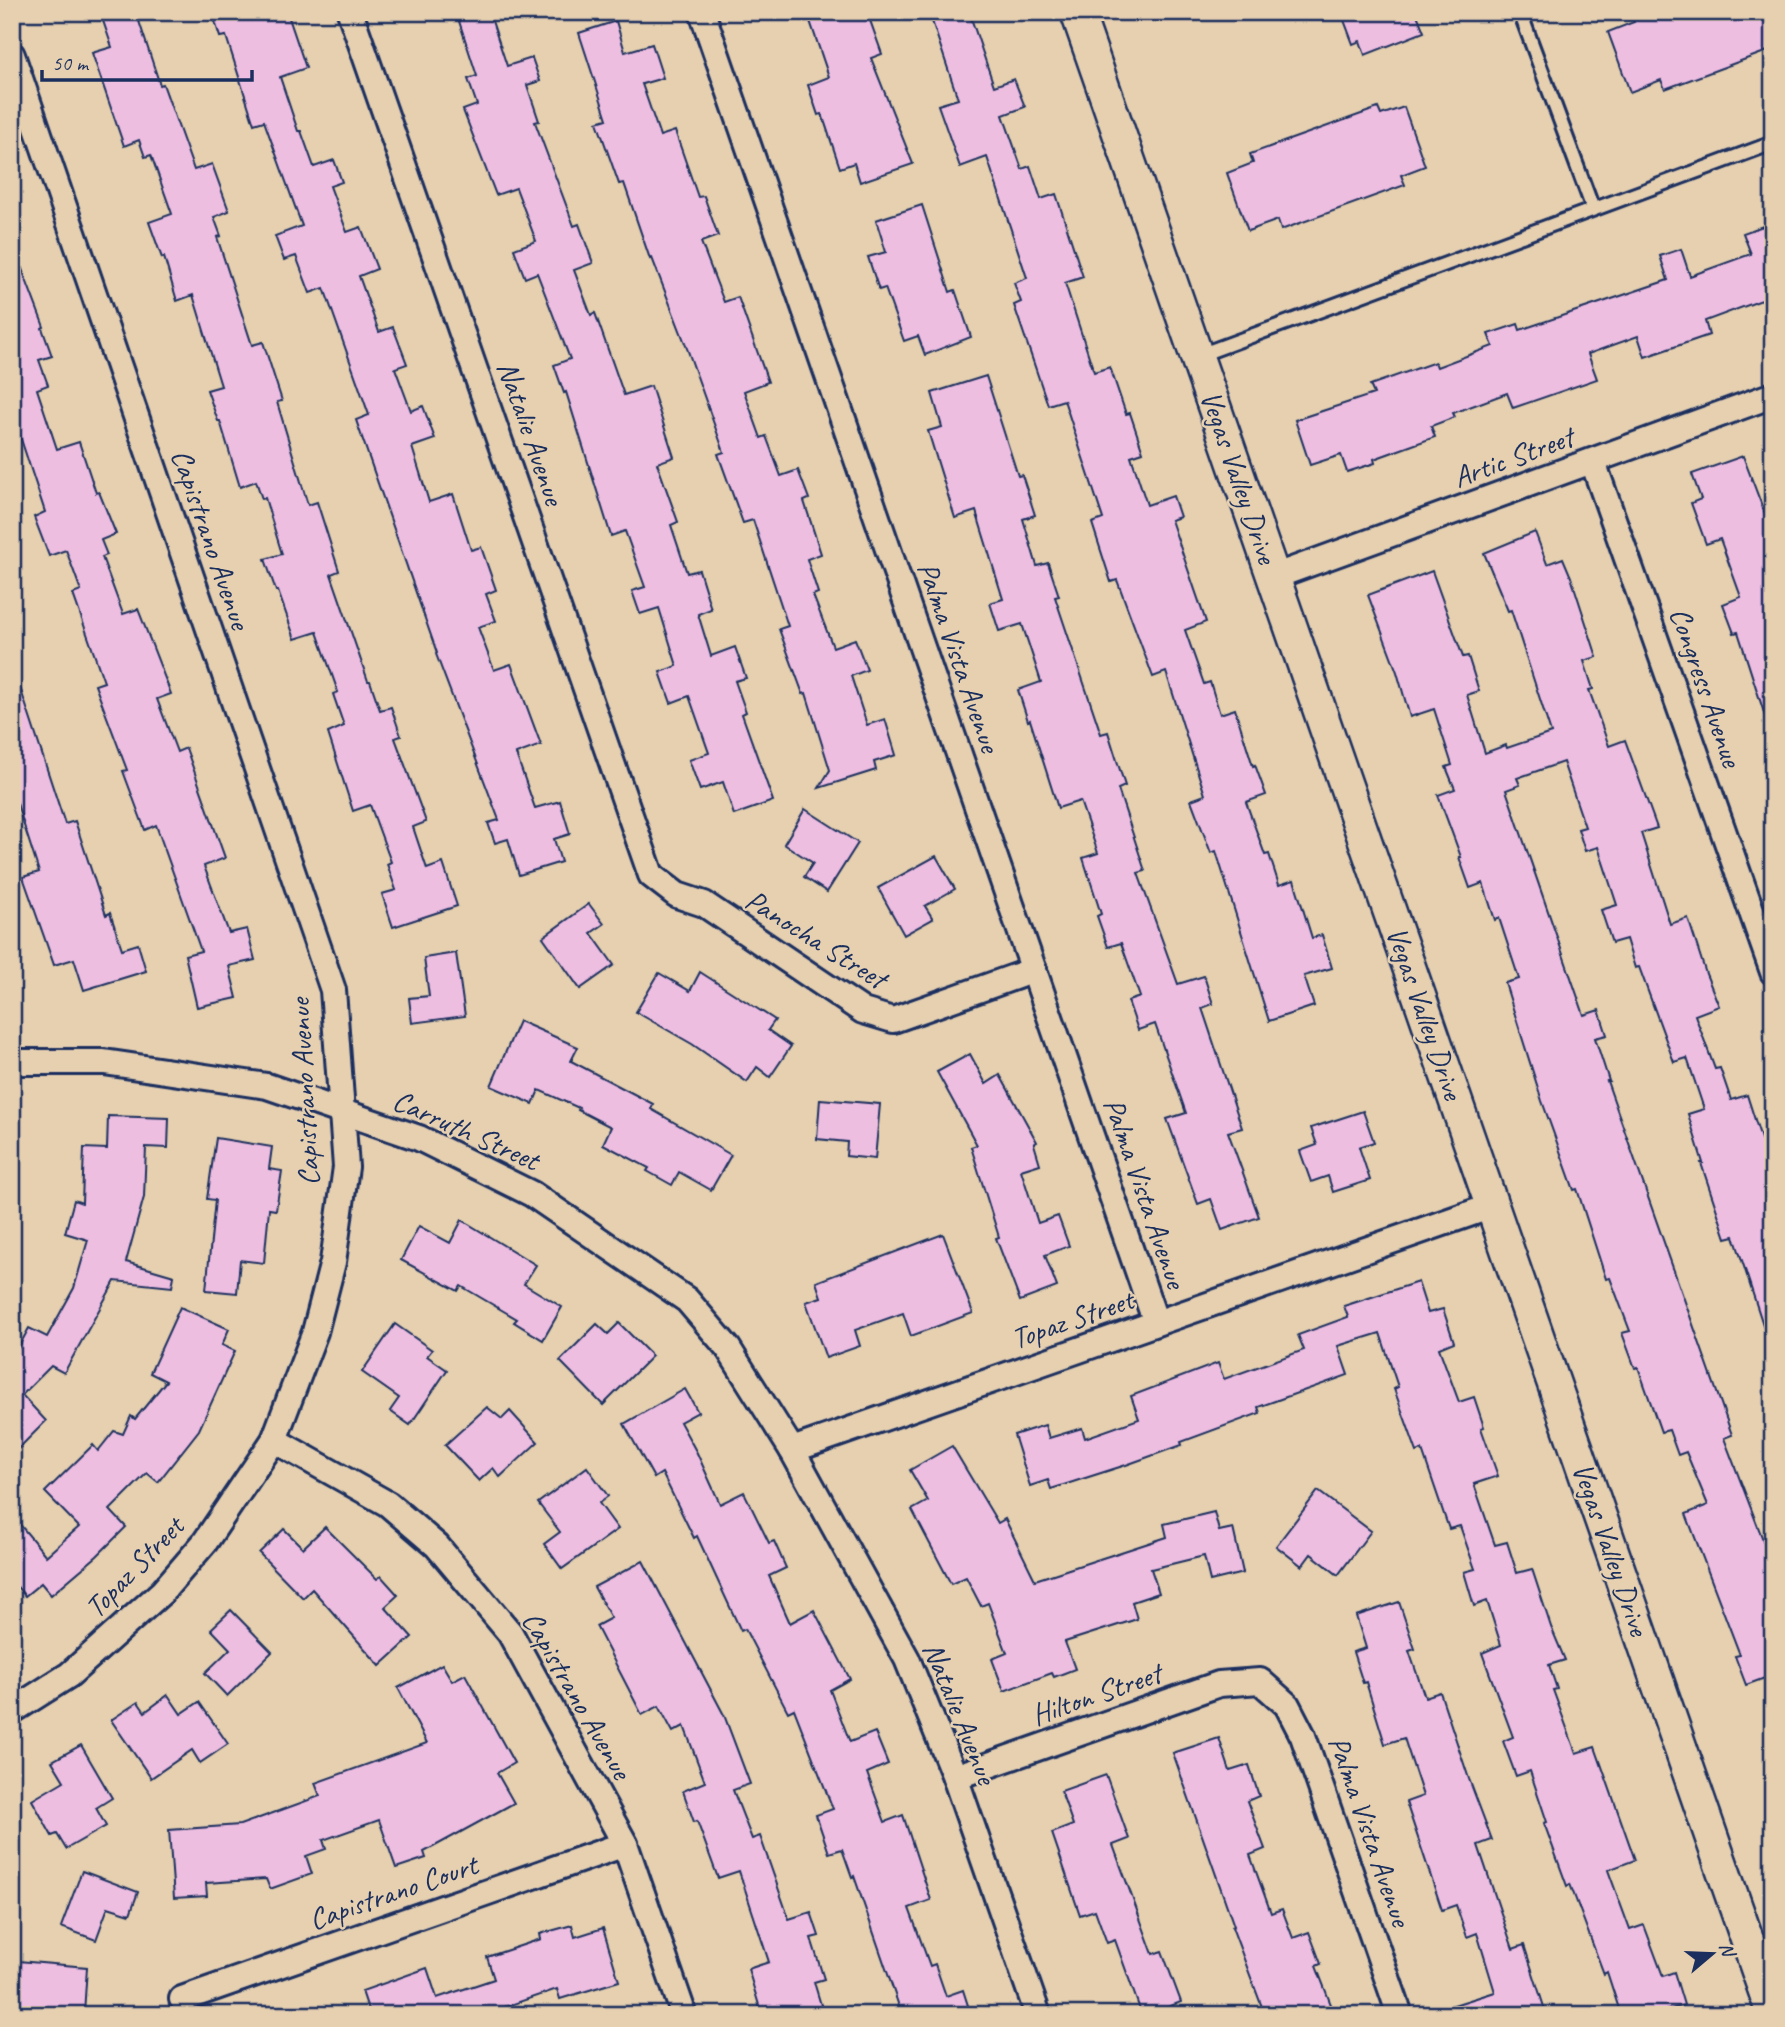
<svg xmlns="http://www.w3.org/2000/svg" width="1785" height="2027" viewBox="0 0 1785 2027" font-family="Caveat,sans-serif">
  <rect width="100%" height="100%" fill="#e6d0b0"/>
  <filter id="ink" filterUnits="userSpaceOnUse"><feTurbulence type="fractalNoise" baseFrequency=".0143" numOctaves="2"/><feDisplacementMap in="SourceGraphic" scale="14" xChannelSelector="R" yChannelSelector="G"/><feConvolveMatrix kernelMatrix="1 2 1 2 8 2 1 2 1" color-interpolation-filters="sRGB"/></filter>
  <g filter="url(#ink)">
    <!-- building -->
    <g fill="#eebee1" stroke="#1b2f5e" stroke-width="2">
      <path d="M100,12h36l24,73 3,-1 31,86 18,-6 17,47 -15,6 7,19 -4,1 35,108 11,-3 19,59 -5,1 31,103 9,-3 22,69 -8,3 37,107h2l10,29 11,-3 10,29 -6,2 31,84 -13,5 14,42 16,-6 14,43 -64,21 -11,-33 14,-4 -9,-26 4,-2 -21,-57 -17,6 -25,-78 16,-7 -11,-32 5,-2 -21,-60 -22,7 -17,-48h-2l-11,-32 17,-5 -17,-56 -3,1 -6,-18 -16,6 -20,-66h-2l-11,-31 14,-4 -28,-91 -16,6 -13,-44 -2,1 -13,-36 23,-8 -21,-59 -6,2 -6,-17 -15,6 -32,-93 20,-6z"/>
      <path d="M212,12h75l19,56 -26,9 18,54h3l13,36 20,-7 8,22 -12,4 17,46 14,-5 16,42 -18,7 20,56 14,-5 14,37 -12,4 16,43 12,-5 12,33 -23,8 17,55 24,-8 18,56 10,-3 15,43 -10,4 10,27 -18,6 16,43 17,-6 30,81 -25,9 19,54 25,-7 10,33 -16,5 7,23 -42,13 -11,-36 -13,4 -7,-20 11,-3 -63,-166 1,-1 -81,-233 13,-5 -45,-127 -14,5 -14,-37 -12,4 -9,-24 27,-10 -38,-105 -10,3 -28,-88 -6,1z"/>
      <path d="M456,12h33l18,54 25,-8 8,23 -13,4 12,36 -4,1 39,104 5,-2 14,39 -19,7 17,45 4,-2 29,82 27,-9 23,71 -17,6 21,59 -7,3 16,48 12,-3 12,39 -13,5 13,42 24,-9 11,31 -11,3 11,31 -4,2 31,87 -39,14 -11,-33 -23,8 -11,-30 20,-7 -20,-57 -18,7 -11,-31 17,-6 -18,-58 -19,6 -8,-23 13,-4 -20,-56 -14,5 -45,-144 -2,1 -10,-28 16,-6 -33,-86 -12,5 -11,-29 22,-8 -20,-53 -20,7 -33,-85 14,-5 -9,-26 9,-3z"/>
      <path d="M807,12h60l15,42 -11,4 42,106 -53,18 -6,-19 -14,5 -18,-54 -4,1 -10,-30 21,-8z"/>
      <path d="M929,12h40l25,74 20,-7 11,28 -22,8 19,54 8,-3 11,33 15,-5 27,83 -18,6 29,89 16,-5 16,47 4,-1 13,39 -12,4 16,49 26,-9 7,21 -9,3 35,102 -21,8 19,54 6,-2 10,32 15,-5 18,57 2,-1 11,30 -20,7 19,53 4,-1 10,31 15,-5 18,58 10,-3 10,33 -28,8 10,30 -45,15 -53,-170 -5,2 -20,-53 14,-5 -39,-123 -13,5 -36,-97 -6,2 -19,-59 11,-4 -39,-119 -16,5 -34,-100 7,-3 -7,-19 13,-5 -40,-121 -27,10 -22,-62 20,-6z"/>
      <path d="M1341,12h75l8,20 -59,23 -5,-14 -7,3z"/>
      <path d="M1631,12h142v37l-108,40 -4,-9 -31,12 -22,-60 26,-10z"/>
      <path d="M616,21l9,31 27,-8 11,34 -21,6 18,52 15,-5 23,66 6,-1 14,40 -17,6 23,60 14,-5 30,85 -24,9 17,47 5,-2 15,40 17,-6 11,29 -5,2 17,53 -14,5 11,34 -5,2 20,52 22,-8 12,31 -16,6 16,49 18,-6 11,36 -22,7 2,8 -57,18 11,-18 -24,-77 -3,1 -24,-65 9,-3 -35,-106 -10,3 -25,-69 6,-2 -36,-101 -36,-93 -2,1 -26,-76 -5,1 -22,-62 10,-3 -28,-86z"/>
      <path d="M1404,107l21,59 -24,9 4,10 -124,45 -3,-10 -30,11 -21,-58 26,-10 -3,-9 128,-46 3,7z"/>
      <path d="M922,205l28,87 5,-2 16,47 -46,18 -7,-19 -14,5 -19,-53 -6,2 -11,-33 18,-5 -10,-32z"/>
      <path d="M1763,226l8,21 2,-1v59l-3,1 -3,-8 -62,23 4,14 -64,22 -7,-21 -50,18 9,25 -84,29 -6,-15 -54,20 2,4 -24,9 4,11 -61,22 1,4 -28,9 -6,-17 -31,10 -15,-45 79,-26 -4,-9 65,-23 2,5 56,-21 -5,-12 30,-10 2,6 148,-50 -8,-24 21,-7 9,27 61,-22 -8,-21z"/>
      <path d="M12,248h2l30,79 -2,1 10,28 -13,4 9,25 -11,4 20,60 22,-7 17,51 3,-1 17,42 -15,6 6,15 -5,2 21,57 15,-5 33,85 -14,5 20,53 9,-4 39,110 -21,8 25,67 18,-4 8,31 -26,6 8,32 -40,9 -12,-52 16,-4 -45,-126 -11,5 -22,-59 4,-1 -32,-85 9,-3 -31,-88 8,-3 -15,-41 -17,6 -15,-39 11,-5 -33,-100z"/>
      <path d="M986,376l32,100 4,-1 13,40 -12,4 14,47 11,-3 11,33 -4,1 46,137 7,-2 17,54 -7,3 27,82 -7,2 40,111 26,-8 9,28 -11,4 40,120 -14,4 31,85 -37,13 -11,-31 -13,5 -31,-85 19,-6 -31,-89 -17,6 -10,-29 12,-4 -19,-54 -13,4 -11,-31 4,-2 -18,-56 15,-5 -18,-52 -22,7 -28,-88 -2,1 -10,-31 23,-8 -19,-58 -23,7 -9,-28 13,-4 -27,-88 -21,7 -27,-87 14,-4 -10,-34z"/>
      <path d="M1743,456l30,79v189l-5,1 -30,-93 -4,1 -11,-29 18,-7 -21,-58 -14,5 -15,-41 10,-4 -9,-25z"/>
      <path d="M1535,532l12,32 16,-6 8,19 26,80 -13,4 9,28 -4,1 20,56 16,-6 32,88 -16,5 29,91 18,-6 18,56 13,32 -24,9 20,54 5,-1 11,32 16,-5 18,56 2,-1 6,17v15l-7,3 7,19v135l-5,1 -34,-104 -8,2 -25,-75h2l-15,-49 16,-5 -17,-51 -13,4 -35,-95 -4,1 -9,-29 -14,4 -11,-33 16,-5 -19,-58 -13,4 -7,-22 7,-2 -22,-65 -46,16 3,7 -14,5 78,225 15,-5 8,25 -12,3 14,43h-2l125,354 -8,3 41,107 8,-3v133l-27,10 -11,-29 5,-1 -54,-141 22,-9 -22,-53 -8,3 -9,-25 -8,2 -23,-65 -3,1 -13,-35 8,-2 -20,-53 -4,1 -29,-90 -3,1 -32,-89 -37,-118 14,-4 -20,-61 -4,2 -12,-37 -13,5 -11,-31h2l-23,-62 17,-6 -9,-22 6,-2 -18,-56 -24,8 -13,-45 -29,-77 64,-24 31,86 5,-1 11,35 -12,4 18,58 21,-8 1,3 44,-15 -40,-123 -3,1 -24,-58z"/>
      <path d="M18,681l47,143 10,-3 31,94 4,-2 12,36 16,-5 8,27 -62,19 -10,-31 -20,6 -31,-88 16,-5 -27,-84v-106z"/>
      <path d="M805,809l53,34 -31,49 -23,-15 9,-14 -29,-19z"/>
      <path d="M936,856l19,33 -30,17 8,13 -29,16 -26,-47z"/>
      <path d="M589,904l15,20 -13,9 23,32 -34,24 -37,-52z"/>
      <path d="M456,953l9,63 -53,7 -3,-25 20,-2 -5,-38z"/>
      <path d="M700,972l75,48 -7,10 23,16 -21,31 -13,-10 -10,15 -55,-38 -56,-32 23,-39 31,18z"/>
      <path d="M519,1021l59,26 -7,14 82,43 -2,5 80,46 -20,35 -32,-18 -7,13 -25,-14 2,-3 -46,-24 8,-17 -33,-17 1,-2 -40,-18 -6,14 -42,-18z"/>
      <path d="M970,1054l16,30 14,-9 37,67 -3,2 6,20 -19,6 17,53 20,-7 11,30 -24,9 12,32 -37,14 -24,-63 3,-1 -28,-90 6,-2 -40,-73z"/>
      <path d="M820,1099l60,5 -5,55 -29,-3 1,-14 -30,-3z"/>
      <path d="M1363,1111l11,31 -15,5 11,33 -37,12 -5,-16 -17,6 -11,-31 17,-6 -6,-17z"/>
      <path d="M108,1116l61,2 -1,30 -22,-1 -2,50 -18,65 48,14 -2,11 -57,-6 -51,92 -13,-7 -29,29 24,26 -34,34v-96l17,-31 18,9 27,-49 14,-48 -23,-7 9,-33 8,3 2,-55 23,1z"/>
      <path d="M216,1138l56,9 -3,22 13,2 -6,39 -7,-1 -5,54 -24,-3 -3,33 -31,-3 9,-90 -8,-1z"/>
      <path d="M462,1220l74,45 -12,19 38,23 -19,33 -29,-18 3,-3 -56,-33 -3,5 -57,-31 18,-34 31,17z"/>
      <path d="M943,1234l30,79 -62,23 -8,-23 -48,17 5,16 -34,12 -20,-56 15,-5 -5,-15z"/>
      <path d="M1418,1282l10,31 15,-4 11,33 -15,6 20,54 15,-5 10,30 -3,1 17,48 -24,8 21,61 12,-3 10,31 15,-4 19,58 14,33 -16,5 8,24 -4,1 23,63 19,-6 40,113 -27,10 22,60 14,-5 19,51 11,-4 10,33 -32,10h-31l-14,-43 -3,2 -34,-90 -3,2 -23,-63 3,-1 -17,-51 -14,5 -13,-35 10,-4 -31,-84 19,-8 -14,-44 -13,5 -10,-34 11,-3 -15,-43 -11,3 -27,-79 -5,2 -23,-63 4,-2 -18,-54 -42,13 10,29 -90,32 2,6 -79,29 1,3 -56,20 -75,24 -3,-9 -18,6 -16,-51 31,-10 4,13 33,-10 3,10 54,-19 -8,-23 87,-33 6,16 80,-29 -6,-15 50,-18 -4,-11z"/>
      <path d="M180,1307l49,22 -7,16 13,6 -36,79 -41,52 -11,-9 -37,37 16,17 -29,29 -46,39 -10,-12 -16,13 -13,-15v-66l34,41 33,-29 -34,-35 48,-47 5,6 16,-20 9,3 8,-18 4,3 31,-38 -16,-8z"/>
      <path d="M619,1323l33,33 -49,49 -43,-44 37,-37 11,10z"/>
      <path d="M395,1324l37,26 -5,6 20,14 -37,55 -20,-14 9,-13 -37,-26z"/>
      <path d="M685,1389l13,23 -18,10 17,31 23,51 24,-12 25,51 5,-2 12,27 -17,8 21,47 24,-13 36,69 -20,11 20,52 25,-10 13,32 -21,9 18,49 18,-7 28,85 -22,8 21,58 5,-2 11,32 17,-6 8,25h-69l-48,-139 -2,1 -10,-28 -13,4 -13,-38 17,-6 -39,-100 -6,3 -43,-83 -4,2 -44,-95 -3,2 -32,-65 -8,5 -30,-54z"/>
      <path d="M487,1407l15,12 8,-8 28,31 -38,35 -7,-9 -14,13 -34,-36z"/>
      <path d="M952,1446l46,77 7,-4 30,61 132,-43 -3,-13 50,-12 5,19 14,-3 10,45 -33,8 -6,-25 -53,13 8,24 -27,9 5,17 -72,23 10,27 -21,8 -2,-4 -48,18 -12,-32 15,-6 -19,-50 -7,3 -15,-29 -15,7 -39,-74 16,-9 -18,-31z"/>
      <path d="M587,1467l21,29 -9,7 19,26 -56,40 -18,-25 16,-12 -22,-29z"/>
      <path d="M1318,1491l53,40 -33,44 -27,-21 -9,12 -26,-20z"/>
      <path d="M325,1527l52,52 4,-3 17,19 -13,12 27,30 -32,29 -68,-77 -9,9 -44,-45 25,-24 19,19z"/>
      <path d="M643,1561l81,154 26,69 -17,6 19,49 8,-3 29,83 22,-7 8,24 -8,2 13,41 -10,3 10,33h-62l-14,-46 21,-7 -30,-91 -21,7 -21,-57 -3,1 -11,-31 22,-9 -21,-56 -11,6 -14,-26 -17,9 -46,-89 15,-8 -17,-31z"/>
      <path d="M1399,1602l16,47 -6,2 16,46 15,-5 29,87 23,61 -14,5 35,104 11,-4 21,65 -16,5h-88v-6l54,-17 -18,-59 -10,4 -11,-32 -14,5 -36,-108 17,-6 -19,-58 -19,6 -19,-62 -3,1 -10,-31 13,-4 -10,-32z"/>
      <path d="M231,1610l41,42 -45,44 -22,-23 25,-24 -19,-20z"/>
      <path d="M442,1664l10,17 13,-7 49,89 -17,10 17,30 -90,49 2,6 -30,10 -17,-48 -56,20 3,9 -20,7 6,18 -42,15 -4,-10 -60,4 1,13 -33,2 -5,-68 71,-5 80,-29 -5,-13 112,-40 -29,-55z"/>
      <path d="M168,1695l13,19 18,-12 29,42 -28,19 -8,-13 -41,28 -40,-58 27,-18 7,10z"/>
      <path d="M1219,1738l11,33 19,-6 10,31 -12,5 18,48 -15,6 21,58 11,-4 11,29 16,-6 12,32 -5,2 19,49h-70l-33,-88 2,-1 -61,-173z"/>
      <path d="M81,1745l31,53 -16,10 10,18 -40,23 -9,-15 -5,2 -20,-36 32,-19 -12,-20z"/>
      <path d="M1106,1775l23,64 -16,6 40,109 9,-3 19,51 -16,6 2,7h-25l-27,-75 -8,3 -12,-33 -15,5 -28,-82 21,-8 -12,-34z"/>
      <path d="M82,1871l56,21 -8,22 -22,-7 -12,33 -35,-13z"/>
      <path d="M572,1925l3,12 28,-9 16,53 -59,18 -3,-10 -76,26h-111l-8,-24 65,-23 10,30 57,-19 -7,-22 54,-18 -1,-5z"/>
      <path d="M18,1961l69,6 -3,46 -17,-2v4h-54z"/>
    </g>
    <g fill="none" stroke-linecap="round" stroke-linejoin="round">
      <!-- service casing -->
      <g stroke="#1b2f5e" stroke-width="18">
        <g id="service">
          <path d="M1520,12l73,197"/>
          <path d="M1197,356l576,-213"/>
        </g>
      </g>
      <!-- minor casing -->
      <g stroke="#1b2f5e" stroke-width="30">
        <g id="minor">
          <path d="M350,12l301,863 26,20 27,9 159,107 30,9 141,-50"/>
          <path d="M702,12l454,1311"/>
          <path d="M12,55l321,935 13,177 -13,95 -18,70 -41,108 -69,102 -43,50 -93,83 -57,36"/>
          <path d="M1593,462l180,510"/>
          <path d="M1273,577l500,-182"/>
          <path d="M12,1062h92l163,24 152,52 113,56 155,106 41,48 64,102 115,209 48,118 83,238"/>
          <path d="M274,1440l114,64 49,42 73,87 115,211 59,171"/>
          <path d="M792,1450l700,-244"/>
          <path d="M955,1777l264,-93 41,-3 27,24 16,31 97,279"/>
          <path d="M182,1999l443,-155"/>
        </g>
      </g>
      <!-- tertiary casing -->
      <g stroke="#1b2f5e" stroke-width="37">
        <path id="tertiary" d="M1077,12l696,2002"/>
      </g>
      <!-- service -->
      <use href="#service" stroke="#e6d0b0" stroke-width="12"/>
      <!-- minor -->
      <use href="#minor" stroke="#e6d0b0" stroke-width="24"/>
      <!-- tertiary -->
      <use href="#tertiary" stroke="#e6d0b0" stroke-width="32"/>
    </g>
  </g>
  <g text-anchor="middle" stroke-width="5" stroke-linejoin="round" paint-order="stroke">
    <!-- street labels -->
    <g font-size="30" fill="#1b2f5e" stroke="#e6d0b0">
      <text transform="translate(531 433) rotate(71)" y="10">Natalie Avenue</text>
      <text transform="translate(1513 457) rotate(-20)" y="10">Artic Street</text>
      <text transform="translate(1239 477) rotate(71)" y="10">Vegas Valley Drive</text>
      <text transform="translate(211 539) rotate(71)" y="10">Capistrano Avenue</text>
      <text transform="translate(959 657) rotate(71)" y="10">Palma Vista Avenue</text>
      <text transform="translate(1706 687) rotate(71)" y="10">Congress Avenue</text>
      <text transform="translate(816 939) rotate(32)" y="10">Panocha Street</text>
      <text transform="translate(1425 1013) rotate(71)" y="10">Vegas Valley Drive</text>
      <text transform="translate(304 1092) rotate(-93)" y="10">Capistrano Avenue</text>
      <text transform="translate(466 1130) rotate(24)" y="10">Carruth Street</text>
      <text transform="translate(1145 1193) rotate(71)" y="10">Palma Vista Avenue</text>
      <text transform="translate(1072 1319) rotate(-19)" y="10">Topaz Street</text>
      <text transform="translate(1611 1549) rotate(71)" y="10">Vegas Valley Drive</text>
      <text transform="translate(134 1567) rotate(-46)" y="10">Topaz Street</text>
      <text transform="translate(1096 1694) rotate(-19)" y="10">Hilton Street</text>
      <text transform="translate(577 1695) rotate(60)" y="10">Capistrano Avenue</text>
      <text transform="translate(960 1713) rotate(68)" y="10">Natalie Avenue</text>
      <text transform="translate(1370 1831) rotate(71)" y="10">Palma Vista Avenue</text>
      <text transform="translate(393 1892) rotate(-19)" y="10">Capistrano Court</text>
    </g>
  </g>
  <!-- margin -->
  <rect width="1785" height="2027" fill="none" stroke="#e6d0b0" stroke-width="42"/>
  <rect x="21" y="21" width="1743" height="1985" fill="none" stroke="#1b2f5e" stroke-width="2.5" filter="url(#ink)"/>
  <!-- north arrow -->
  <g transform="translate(1712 1954) rotate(71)" stroke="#e6d0b0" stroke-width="5" paint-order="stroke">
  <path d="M0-5L12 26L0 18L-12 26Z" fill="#1b2f5e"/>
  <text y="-10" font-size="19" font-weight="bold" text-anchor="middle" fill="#1b2f5e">N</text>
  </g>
  <!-- scale -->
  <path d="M42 70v10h210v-10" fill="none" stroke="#1b2f5e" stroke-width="3.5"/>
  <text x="52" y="70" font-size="21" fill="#1b2f5e" stroke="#e6d0b0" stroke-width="5" paint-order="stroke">50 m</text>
</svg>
